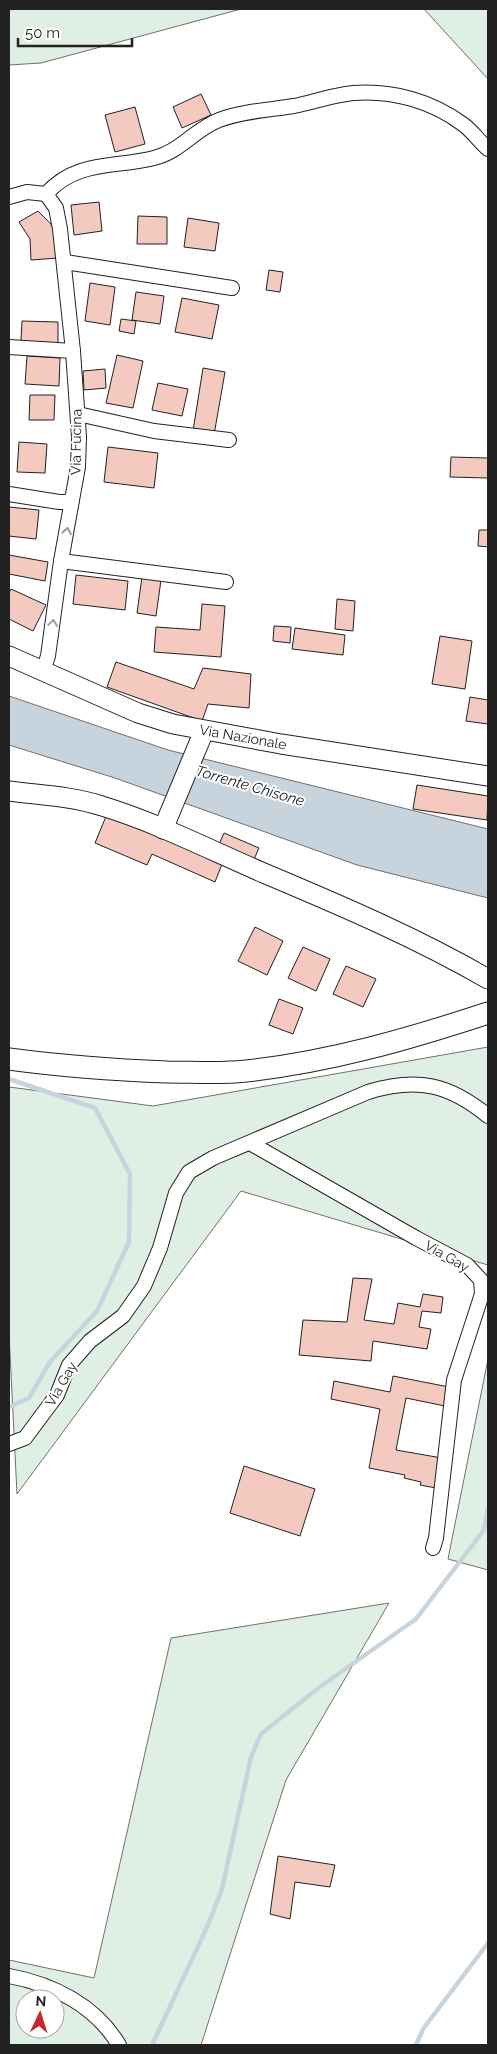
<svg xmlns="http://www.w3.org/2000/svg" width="497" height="2054" viewBox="0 0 497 2054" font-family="Raleway,sans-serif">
  <rect width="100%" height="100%" fill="#fff"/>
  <!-- green -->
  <g fill="#e0efe3" stroke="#6f6f6f" fill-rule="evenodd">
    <path d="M9,9h232l-200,54 -32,2z"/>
    <path d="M424,9h64v70z"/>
    <path d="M488,1047v218l-247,-74 -224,303 -8,-161v-246l144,19z"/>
    <path d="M488,1359v211l-40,-11z"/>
    <path d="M389,1603l-103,177 -85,265h-192v-85l85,18 77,-340zM25,1999h30v30h-30z"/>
  </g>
  <!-- water -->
  <path fill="#c7d3dd" stroke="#6f6f6f" d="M9,696l159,54 320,79v69l-131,-33 -242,-87 -106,-33z"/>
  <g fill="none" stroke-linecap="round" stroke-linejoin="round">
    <!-- stream -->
    <g stroke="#c7d3dd" stroke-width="4.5">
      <path d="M9,1079l86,29 35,66 -1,68 -32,69 -47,51 -21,36 -20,9"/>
      <path d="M152,2045l56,-120 14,-36 29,-132 10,-23 56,-45 99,-70 68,-89 4,-22"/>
      <path d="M416,2045l7,-16 65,-86"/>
    </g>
  </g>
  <!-- building -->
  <g fill="#f3c9c0" stroke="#222">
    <path d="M201,94l10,21 -29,13 -9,-21z"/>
    <path d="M135,107l10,37 -30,8 -10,-37z"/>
    <path d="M99,202l3,29 -28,4 -3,-30z"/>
    <path d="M38,211l13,13 7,16v18l-27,2 -1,-21 -11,-17z"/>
    <path d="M138,216l29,1v27h-30z"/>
    <path d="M188,218l31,5 -4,28 -31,-4z"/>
    <path d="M269,270l14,2 -3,20 -14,-2z"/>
    <path d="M90,283l25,4 -5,38 -25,-4z"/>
    <path d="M136,292l28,4 -4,28 -28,-4z"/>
    <path d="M182,298l37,7 -7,34 -37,-7z"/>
    <path d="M121,319l15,2 -2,13 -15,-3z"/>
    <path d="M22,321l36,1v21l-37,-2z"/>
    <path d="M117,355l26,6 -10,47 -27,-5z"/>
    <path d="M27,356l33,2 -1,28 -34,-2z"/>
    <path d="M203,368l22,4 -11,63 -21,-4z"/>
    <path d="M105,369l1,19 -22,2 -1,-19z"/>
    <path d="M158,383l30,6 -6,27 -30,-6z"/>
    <path d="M30,395h25l-1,25h-25z"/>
    <path d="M19,442l28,2 -2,29 -28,-1z"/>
    <path d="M108,447l50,6 -4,35 -50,-6z"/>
    <path d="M451,457l37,1v20l-38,-1z"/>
    <path d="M9,507l30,3 -3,29 -27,-3z"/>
    <path d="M479,530h9v17l-10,-1z"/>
    <path d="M9,555l39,7 -3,19 -36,-7z"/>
    <path d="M76,575l52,6 -3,29 -52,-6z"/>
    <path d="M142,577l19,3 -5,36 -19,-3z"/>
    <path d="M11,589l35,16 -13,26 -24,-12v-26z"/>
    <path d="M337,599l18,2 -2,30 -18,-2z"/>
    <path d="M202,604l23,2 -4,51 -67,-5 2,-25 44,3z"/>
    <path d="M274,626l17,1 -1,16 -17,-2z"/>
    <path d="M295,628l50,7 -2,20 -51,-6z"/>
    <path d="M440,636l32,5 -7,48 -33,-5z"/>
    <path d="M116,662l78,27 9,-21 48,6 -2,34 -41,-4 -6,17 -95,-34z"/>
    <path d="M470,697l18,3v24l-22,-3z"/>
    <path d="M417,785l71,11 -1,24 -74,-11z"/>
    <path d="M107,814l115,50 -7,18 -63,-28 -5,11 -52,-22z"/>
    <path d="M224,833l35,15 -7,16 -35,-15z"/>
    <path d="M255,927l28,14 -16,34 -29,-14z"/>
    <path d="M303,947l27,12 -14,32 -28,-13z"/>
    <path d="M346,966l30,13 -13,28 -30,-13z"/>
    <path d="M279,999l24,9 -10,26 -24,-9z"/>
    <path d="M353,1278l19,1 -8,41 30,4 4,-21 22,4 3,-13 20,3 -2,16 -19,-2 -3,16 12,2 -4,20 -54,-8 -2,20 -72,-6 4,-35 44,2z"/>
    <path d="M393,1376l56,11 -4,19 -39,-8 -10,52 46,8 -6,30 -16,-3 1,-3 -17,-4 1,-3 -36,-7 11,-59 -49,-10 3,-18 56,11z"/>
    <path d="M244,1466l71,23 -15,47 -70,-23z"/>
    <path d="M278,1856l57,9 -5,22 -35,-5 -5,37 -20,-5z"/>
  </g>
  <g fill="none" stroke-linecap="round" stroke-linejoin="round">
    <!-- street casing -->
    <g stroke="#222" stroke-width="16">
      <g id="street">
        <path d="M46,194c30,-34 68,-26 108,-36 26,-6 41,-29 65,-38 24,-9 50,-10 75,-14 19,-4 40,-11 59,-13 40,-3 79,8 111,32 9,7 16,17 24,24"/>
        <path d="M9,197l18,-5 19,2"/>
        <path d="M65,262l167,26"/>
        <path d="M9,347l64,4"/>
        <path d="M78,414l76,17 75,9"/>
        <path d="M9,494l50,8h7l6,-2"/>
        <path d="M61,561l165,21"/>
        <path d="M43,671l5,-15 13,-95 17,-94 1,-30 -6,-86 -13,-122 -4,-21 -10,-14"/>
        <path d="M250,1143l166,95 51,27 14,15 1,14 -28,86 -18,158 -3,10"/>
        <path d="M9,1444l16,-6 32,-43 12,-30 21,-24 33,-25 21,-30 16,-38 16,-55 13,-21 24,-14 155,-66c49,-15 81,-8 120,24"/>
        <path d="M9,1976c44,8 87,30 110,69"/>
      </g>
    </g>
    <!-- secondary casing -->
    <g stroke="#222" stroke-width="21">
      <g id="secondary">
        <path d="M9,656l129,57 35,11 108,20 207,32"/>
        <path d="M9,791c30,4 63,5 93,15 56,17 110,45 164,68 76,32 151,64 222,105"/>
        <path d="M163,829l41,-98"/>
      </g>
    </g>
    <!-- primary casing -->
    <g stroke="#222" stroke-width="23">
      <path id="primary" d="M9,1059c52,7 105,11 158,13 26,0 53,2 79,-1 83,-9 163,-32 242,-58"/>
    </g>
    <!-- street -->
    <use href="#street" stroke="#fff" stroke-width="14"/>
    <!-- secondary -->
    <use href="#secondary" stroke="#fff" stroke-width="19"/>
    <!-- primary -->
    <use href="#primary" stroke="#fff" stroke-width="21"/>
  </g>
  <!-- one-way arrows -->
  <defs><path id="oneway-chevron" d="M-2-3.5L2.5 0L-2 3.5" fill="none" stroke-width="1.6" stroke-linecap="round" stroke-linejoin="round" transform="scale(1.25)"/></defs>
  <g stroke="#9c9c9c">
    <use href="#oneway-chevron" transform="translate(67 531) rotate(-80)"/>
    <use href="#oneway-chevron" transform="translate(53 623) rotate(-82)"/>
  </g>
  <g text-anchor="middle" stroke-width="4" stroke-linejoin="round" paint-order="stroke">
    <!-- street labels -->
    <g font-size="14" fill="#222" stroke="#fff">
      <text transform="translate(76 442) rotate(-89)" y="5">Via Fucina</text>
      <text transform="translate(243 737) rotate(10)" y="5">Via Nazionale</text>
      <text transform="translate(447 1256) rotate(30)" y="5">Via Gay</text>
      <text transform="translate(61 1384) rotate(-60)" y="5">Via Gay</text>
    </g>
    <!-- water labels -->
    <g font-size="15" font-style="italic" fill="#222" stroke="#fff">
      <text transform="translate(250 786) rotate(16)" y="5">Torrente Chisone</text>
    </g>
  </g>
  <!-- border -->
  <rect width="497" height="2054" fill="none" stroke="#222222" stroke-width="20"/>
  <!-- north arrow -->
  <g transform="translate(40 2014) rotate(4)"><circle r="24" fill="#ffffff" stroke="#a7a7a7"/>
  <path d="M0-4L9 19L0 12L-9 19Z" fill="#c62828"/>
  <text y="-8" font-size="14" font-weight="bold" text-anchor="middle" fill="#222222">N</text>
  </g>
  <!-- scale -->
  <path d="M18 38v8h114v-8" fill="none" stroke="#222222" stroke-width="2.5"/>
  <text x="25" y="38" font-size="15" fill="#222222" stroke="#ffffff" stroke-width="4" paint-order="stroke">50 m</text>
</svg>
